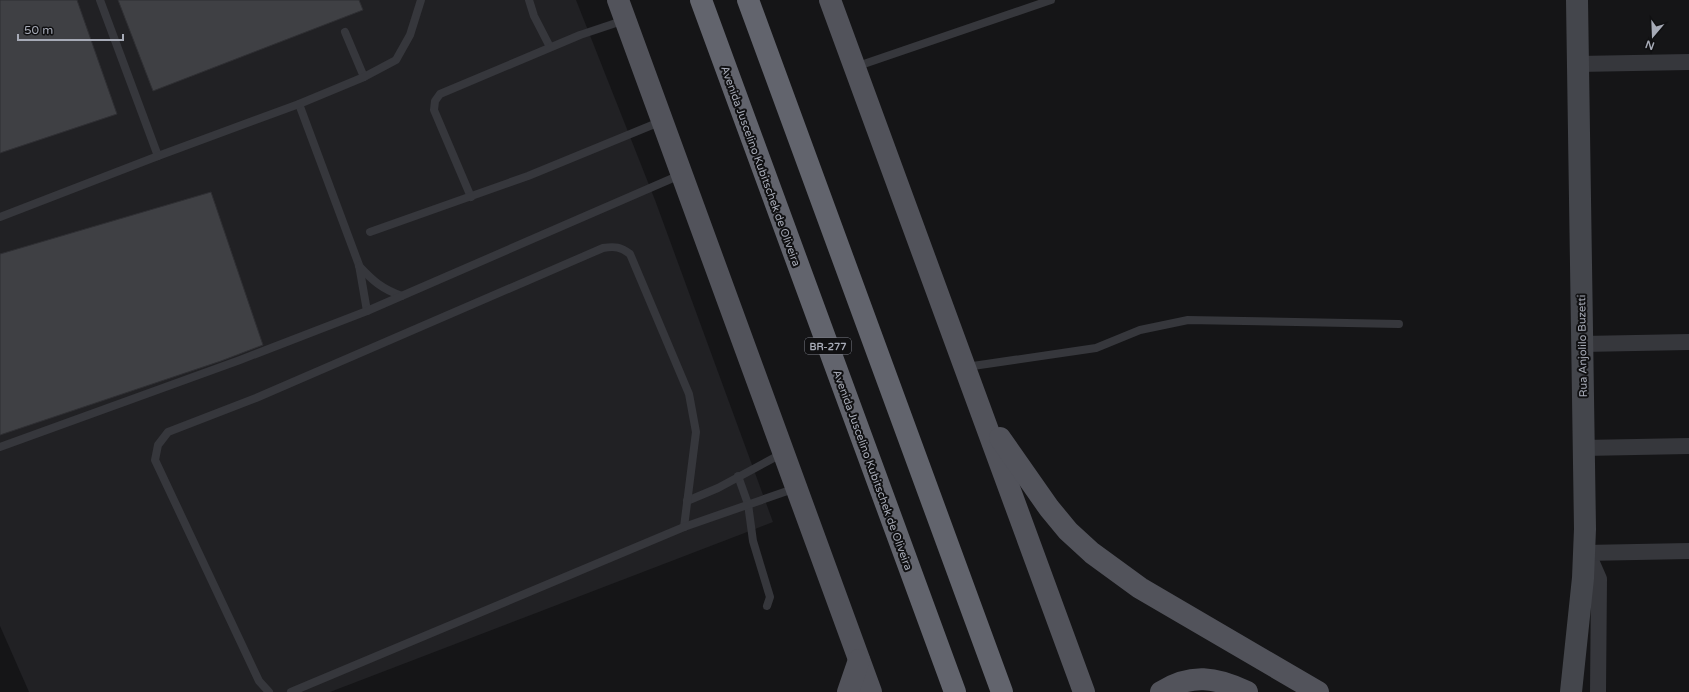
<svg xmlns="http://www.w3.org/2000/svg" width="1689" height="692" viewBox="0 0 1689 692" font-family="'Varela Round',sans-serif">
  <rect width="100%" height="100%" fill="#151517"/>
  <!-- built -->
  <path fill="#212124" d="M0,0h576l79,200 118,322 -443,170h-301l-29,-66z"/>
  <!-- building -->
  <g fill="#3f4044" stroke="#2f2f33">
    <path d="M0,0h77l40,114 -117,39z"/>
    <path d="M118,0h241l4,10 -210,81z"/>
    <path d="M211,192l52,153 -42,16 -221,74v-181z"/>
  </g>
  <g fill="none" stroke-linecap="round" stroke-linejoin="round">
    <!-- service -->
    <g stroke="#36373c" stroke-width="8">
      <path d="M100,0l58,156"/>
      <path d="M529,0l5,16 16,31"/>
      <path d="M345,32l19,45"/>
      <path d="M855,67l196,-67"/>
      <path d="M299,104l60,161 8,46"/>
      <path d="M471,197l-37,-87 1,-9 5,-7 140,-59 45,-15"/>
      <path d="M0,217l158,-61 141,-52 65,-27 32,-17 14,-25 11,-35"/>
      <path d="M370,232l158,-56 134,-55"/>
      <path d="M359,266c14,15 23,23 43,30"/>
      <path d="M966,367l130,-19 44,-18 48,-10 211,4"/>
      <path d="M0,447l240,-87 127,-49 313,-136"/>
      <path d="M738,476l10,28 5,37 17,56 -3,9"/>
      <path d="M687,501l31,-13 65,-35"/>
      <path d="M269,692l-10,-11 -104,-221 3,-15 10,-13 88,-34 347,-150c12,-2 18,-1 27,6l59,140 7,38 -12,95"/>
      <path d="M291,692l393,-165 112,-39"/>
    </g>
    <!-- minor -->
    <g stroke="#36373c" stroke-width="16">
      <path d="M1578,64l111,-2"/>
      <path d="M1582,344l107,-2"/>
      <path d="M1583,448l106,-2"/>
      <path d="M1584,553l8,10 7,16 -1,113"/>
      <path d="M1584,553l105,-2"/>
    </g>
    <!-- secondary -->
    <path stroke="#44464c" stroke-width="22" d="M1571,692l12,-114 2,-49 -8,-529"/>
    <!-- primary -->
    <g stroke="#52535b" stroke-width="22">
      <path d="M618,0l253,692"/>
      <path d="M830,0l254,692"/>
      <path d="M1000,438l49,70 19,23 24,22 48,35 178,104"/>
      <path d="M848,692l11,-32"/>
      <path d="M1161,692c30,-19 55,-15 86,0"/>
    </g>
    <!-- motorway -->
    <g stroke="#62646d" stroke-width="22">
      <path d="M701,0l254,692"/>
      <path d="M748,0l254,692"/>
    </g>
  </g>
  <g text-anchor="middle" stroke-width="4" stroke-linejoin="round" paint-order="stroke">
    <!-- shield labels -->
    <rect fill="#101012" stroke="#7a7c86" stroke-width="1" x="805" y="338" width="46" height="16" rx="3"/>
    <g font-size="10" font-weight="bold" fill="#a7abb7">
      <text x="828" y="350">BR-277</text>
    </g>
    <!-- street labels -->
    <g font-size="11" fill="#a7abb7" stroke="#101012">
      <text transform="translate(761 166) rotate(70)" y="4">Avenida Juscelino Kubitschek de Oliveira</text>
      <text transform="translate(1582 346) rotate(-91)" y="4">Rua Anjolilo Buzetti</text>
      <text transform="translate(873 470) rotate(70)" y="4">Avenida Juscelino Kubitschek de Oliveira</text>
    </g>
  </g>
  <!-- north arrow -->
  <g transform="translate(1653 36) rotate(199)" stroke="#101012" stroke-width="3" paint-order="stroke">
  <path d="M0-3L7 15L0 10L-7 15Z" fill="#a7abb7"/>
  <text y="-6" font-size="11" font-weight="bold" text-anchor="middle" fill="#a7abb7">N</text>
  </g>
  <!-- scale -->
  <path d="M18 34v6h105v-6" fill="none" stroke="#a7abb7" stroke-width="2"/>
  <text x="24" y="34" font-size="12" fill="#a7abb7" stroke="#101012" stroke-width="3" paint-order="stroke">50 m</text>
</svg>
